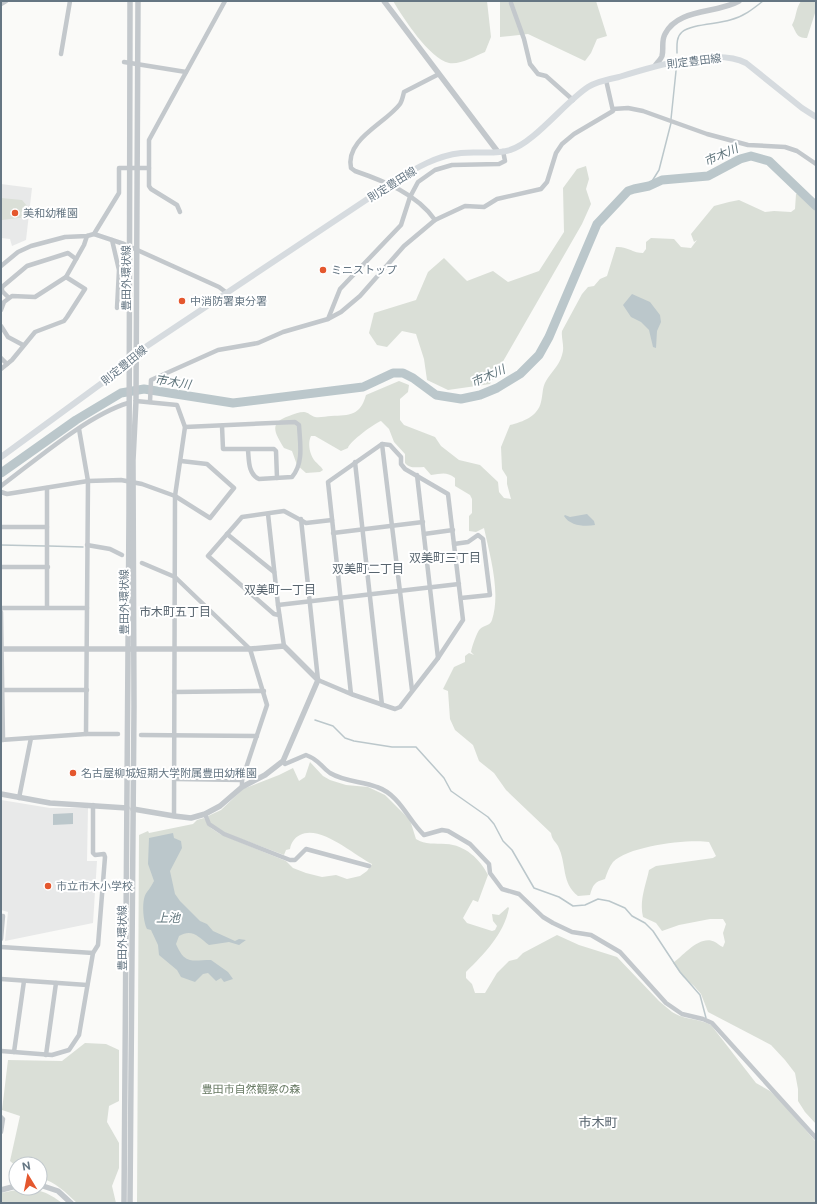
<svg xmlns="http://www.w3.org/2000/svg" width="817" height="1204" viewBox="0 0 817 1204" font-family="'Public Sans','Noto Sans JP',sans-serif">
  <rect width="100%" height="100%" fill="#fafaf8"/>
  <!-- built -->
  <g fill="#e8e9e9">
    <path d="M1,184l31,4 -6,52 -14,6 -2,-7 -9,-1z"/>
    <path d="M1,800l49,8h38l-1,53h10l-4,62 -88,18 3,-29 -7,-2z"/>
  </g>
  <!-- green -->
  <g fill="#dadfd7">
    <path d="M393,1h94l4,36 -6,15c-10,4 -25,13 -36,11 -20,-5 -45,-44 -56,-62z"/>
    <path d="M500,1h96l11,35 -10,3 -6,14 -6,8 -57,-27 -28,3z"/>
    <path d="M801,1h15v9l-9,28c-11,0 -10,-5 -15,-13 5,-9 3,-15 9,-24z"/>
    <path d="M586,166l3,13 -3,10 5,15 -9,20 -92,160 -42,6 -21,-10 -3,-21 -8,-25 -14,-3 -15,16 -10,-2 -8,-12 5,-20 42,-13 12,-28 16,-14 23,23 26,-10 15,11 31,-11 25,-39 -1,-44 14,-19z"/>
    <path d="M796,194h3l17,14v916l-11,-12 -7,-11v-12l-3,-16 -10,-13 -14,-15 -63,-33 -7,-18 -7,-8 -11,-9 -10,-14c10,-7 27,-29 42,-21 2,1 5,4 8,5l2,-5 -2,-9 3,-9 -3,-5h-13l-31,6 -17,6 -6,-8 -13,-6c-4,-17 3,-32 6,-47l7,-4 57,-8 3,-2 -7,-14c-22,-3 -80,4 -96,20 -4,5 -6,11 -8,17 -11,3 -12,6 -15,16l-12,1c-17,-13 -11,-32 -20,-50 -3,-5 -6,-6 -7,-13l-45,-43 -12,-17 -15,-12 -6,-16 -18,-15 -5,-11 -2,-28 -5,-2 11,-22 11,-5v-6l4,-3 5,2 -3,-3c1,-6 6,-20 9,-23 4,-4 10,-3 12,-9 9,-28 -2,-64 -8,-92l-8,4 -7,-1v-15l3,-3v-14l-2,-4 -15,-9v-8c-9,-7 -14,-4 -24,-3l-7,-8c-7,0 -14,2 -19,-4v-9l-11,-12 -5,-13 -8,-8c-6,2 -32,21 -33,27l-7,3 -26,-15h-4c-4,8 -1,21 6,27 2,3 4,3 6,7l-3,2 -14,1 -9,-8 -5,-14 -8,-3c-9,-15 -16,-25 5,-32 5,-2 10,-4 15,-4 4,0 7,4 11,5 5,1 11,-1 16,-1 19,-1 29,0 35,-21l33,-14 10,4 -1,7 -8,7v21l4,5 31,12 6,9 18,14 21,5 18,17 1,10 5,6 7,1 -4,-15v-7l-5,-8 -1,-22 9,-22c13,-3 28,-9 31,-23 2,-8 1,-14 5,-21 5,-9 13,-15 16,-26 3,-9 -1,-16 0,-24l20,-37 6,-7 6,-1 6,-7 7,-3 9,-29c11,-1 17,6 27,6l3,-4v-7l5,-4 23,1 7,8 10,1 6,-8 -3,2 -3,-8 23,-28 15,-4 10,-2 26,12 9,-1 17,1 4,-3z"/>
    <path d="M1,198l21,2 6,7 -1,10 -25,3z"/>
    <path d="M310,762l13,14 7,4 16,5 22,2 17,8 25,25 6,19c10,6 18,4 30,5 19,1 34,15 42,31l-10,27 -5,-2 -10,18 4,5 25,8 3,-1 2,-4 -4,-5 -1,-7 7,1 9,-8 1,1c-5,26 -25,46 -43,64v6l6,6 3,9h10l12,-20 12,-12 8,-2 6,-6 34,-18 22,10 38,12 42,44 13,11c12,8 26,6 39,13l45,58 14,8 12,11 34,40v61h-679l2,-368 9,-4 1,2 44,-9 4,-4 7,-2 7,10 9,6 66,27 7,7 13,5 16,4 14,-2 11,4 13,-3 7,-5 5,-7c-18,-9 -52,-40 -72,-29 -6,3 -9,8 -10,14l-4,1 -2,5 -59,-22 -15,-10 -2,-7 13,-6 22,-21 36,-14 14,-7 6,13 6,-4z"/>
    <path d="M85,1043l21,1 13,6v51l-10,5 -2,16 12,21v25l-7,18 4,17h-39c-12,-11 -21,-21 -37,-25v-14h-24v2l-6,-5 10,-45 -18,-6 6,-50 54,1z"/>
    <path d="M21,1189c19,0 26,3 41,14h-61v-10z"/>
  </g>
  <!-- water -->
  <g fill="#bbc7cb">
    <path d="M632,294l18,8 10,13 1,7 -4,9 -1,17 -3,-1 -4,-17 -8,-8 -10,-5 -8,-12z"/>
    <path d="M587,514l7,7 1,4c-10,2 -25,1 -31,-9l1,-1 5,2z"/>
    <path d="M73,813v11l-20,1v-11z"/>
    <path d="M173,833l1,5 7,3 1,7 -12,23 5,23 5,7 20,20 7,3 6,7 22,10 4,-2 7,1 -7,5 -10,-3 -20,3c-10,-8 -17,-17 -30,-9l-3,8c9,21 16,16 35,16l17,12 5,7 -9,3 -3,-4 -5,3 -8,-8 -5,1 -8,8 -14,-5 -4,-7 -18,-15 -1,-10 -7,-15 -4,-1c-4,-8 -6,-30 0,-37 3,-4 5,-7 7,-11l-6,-17 1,-26z"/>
  </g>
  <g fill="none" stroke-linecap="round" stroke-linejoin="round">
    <!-- stream -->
    <g stroke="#bbc7cb" stroke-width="1.5">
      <path d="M677,53c0,-7 -1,-16 5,-21 9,-8 36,-8 48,-12 13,-3 23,-11 33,-19"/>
      <path d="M671,119l5,-48"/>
      <path d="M649,186l10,-16 12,-47"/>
      <path d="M1,545l44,1"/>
      <path d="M49,546l34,1"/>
      <path d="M315,720l18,6 12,12 9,3 38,6h24l28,31 7,13 37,26 6,7 9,17 9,9 22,38 25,9 14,9 12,-1 13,-6 11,2 16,7 7,8 13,7 8,8 27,41 20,23 6,23"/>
    </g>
    <!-- river -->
    <path stroke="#bbc7cb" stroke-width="9" d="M1,473l75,-53 45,-27 23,-4 89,14 130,-16 30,-14h10l10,5 23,17 25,4 19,-4 17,-7 23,-14 19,-19 10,-18 48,-113 31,-33 6,-2 15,-3 13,-6 46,-4 32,-17 11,-3 18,5 47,45"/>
    <!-- minor -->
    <g stroke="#c3c8cc" stroke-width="4.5">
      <path d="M511,3l13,36 6,25 8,10 8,2 27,24"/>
      <path d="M1,4l5,-3"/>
      <path d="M61,54l9,-53"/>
      <path d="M124,62l62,10"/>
      <path d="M613,109l15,-1 15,3 64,23 41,11 37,2 12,4 19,13"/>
      <path d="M149,168v18l2,3 26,16 3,7"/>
      <path d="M435,220c-18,-26 -51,-39 -80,-49l-4,-3c-6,-29 34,-44 49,-64 2,-3 3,-8 4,-12l35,-18"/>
      <path d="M94,234l25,-41v-25h30v-28l76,-139"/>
      <path d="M112,240l7,30 -2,38"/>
      <path d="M1,266l17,-14 13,-6 34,-9 22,-1 7,-2 30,10 95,43 8,6"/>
      <path d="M8,297l-6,-6v-4l25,-21 41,-13 8,6"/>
      <path d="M1,310l3,-8 8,-6 23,1 31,-20 18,-32 3,-9"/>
      <path d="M328,319l12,-30 61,-64 9,-28 8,-15 17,-12 17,-5 47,-1 6,-3 -2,-10"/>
      <path d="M1,326l7,11 15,8"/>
      <path d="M1,358l6,6"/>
      <path d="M1,369l11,-9 23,-28 29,-11 3,-4 18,-28 -19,-12"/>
      <path d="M136,401l41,4 8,22 -10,69 -1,320"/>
      <path d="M150,402l1,-22 67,-30 40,-7 25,-11 45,-13 13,-7 19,-16 44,-50 31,-26 30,-14 19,1 13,-8 44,-10 6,-7 9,-29 6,-9 12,-10 39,-23 -7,-31"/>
      <path d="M222,426l1,23h51l2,2 1,27"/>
      <path d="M185,427l110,-5 4,3c1,18 5,38 -7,52l-33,2c-11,-5 -10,-19 -11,-29"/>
      <path d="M79,429l9,52 -2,253"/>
      <path d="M382,444l30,246"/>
      <path d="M355,462l27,243"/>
      <path d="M417,475l21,183"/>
      <path d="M1,486c35,-26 87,-71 127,-83"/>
      <path d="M1,492l6,2 81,-13 33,-1 21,4 33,12 35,22 24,-30 -27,-24 -26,-3"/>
      <path d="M268,514l10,91 6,41"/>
      <path d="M301,519l17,161 33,14 44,15 5,-2 38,-49 25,-38 -15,-126 -43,-25 -4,-5v-7l-11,-12 -8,-1 -54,38 23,212"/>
      <path d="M1,527h46"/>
      <path d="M333,533l90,-11"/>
      <path d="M227,534l47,38"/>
      <path d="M424,534l29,-4"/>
      <path d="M454,544l14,-2 10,-7 5,4 7,56 -29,3"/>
      <path d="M87,545l23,4 12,6"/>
      <path d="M142,563l33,14 75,72 17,56 -25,75v7"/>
      <path d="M1,567h47"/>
      <path d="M278,605l181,-21"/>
      <path d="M47,607v-119"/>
      <path d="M1,608h86"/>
      <path d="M1,612l2,128"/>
      <path d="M279,615l-5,-1 -66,-58 34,-39 42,-6 22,12 26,-3"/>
      <path d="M1,690h86"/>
      <path d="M174,692l90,-1"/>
      <path d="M141,735l116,1"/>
      <path d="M1,740l85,-6h32"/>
      <path d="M283,761l2,3 21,-9c14,5 14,11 24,18 15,9 32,8 47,14 23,8 31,33 47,48l18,-5 6,1 22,13 19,20 1,9 12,16 17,5 24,23 10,6 19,9 19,3 29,17 46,51 16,11 21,5 9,4 104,115"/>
      <path d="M175,779l67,1"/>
      <path d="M19,798l12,-60"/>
      <path d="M205,814l4,10 15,10 66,26h5l11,-11 63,17"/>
      <path d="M1,916h2l-2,23"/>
      <path d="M1,947l92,6"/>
      <path d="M1,979l86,6"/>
      <path d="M1,1051l51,4 17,-5 10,-15 14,-82 5,-8 7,-88 -1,-3 -9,1 -2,-2v-48"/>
      <path d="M14,1052l10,-71"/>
      <path d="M46,1055l10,-72"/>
      <path d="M1,1117l2,2 -2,13"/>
    </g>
    <!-- tertiary -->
    <g stroke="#c3c8cc" stroke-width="5.5">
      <path d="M384,1l114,151"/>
      <path d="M655,66c2,-3 6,-7 7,-10 2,-7 -1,-15 3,-22 13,-26 51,-20 74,-33"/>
      <path d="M1,649h249l34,-3 34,34 -35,81 -18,14 -23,12 -22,19 -15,8 -14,4 -17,-2 -41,-7"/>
      <path d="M1,794l49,9 77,5"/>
      <path d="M40,1185l18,6 13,12"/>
      <path d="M1,1190l15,-4"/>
      <path d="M124,1203l5,-691 1,-511"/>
      <path d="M130,1203l4,-497 -1,-246 3,-59 2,-400"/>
    </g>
    <!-- secondary -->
    <path stroke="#d6dbdf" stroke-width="6" d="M1,457l116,-85 12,-12 18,-14 243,-162c23,-14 44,-28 71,-31 16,-2 34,2 49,-3 24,-7 55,-48 78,-63 8,-5 21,-8 31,-10 32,-10 97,-30 127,-14l56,45 14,9"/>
  </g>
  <!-- markers -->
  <g fill="#e4572e" stroke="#fff" stroke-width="1.5">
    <circle cx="15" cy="213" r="4"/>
    <circle cx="323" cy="270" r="4"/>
    <circle cx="182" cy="301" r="4"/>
    <circle cx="73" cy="773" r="4"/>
    <circle cx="48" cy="886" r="4"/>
  </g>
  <g text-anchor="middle" stroke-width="4" stroke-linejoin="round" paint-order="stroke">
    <!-- street labels -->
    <g font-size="11" fill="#657683" stroke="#fff">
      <text transform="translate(694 61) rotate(-7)" y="4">則定豊田線</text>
      <text transform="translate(392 184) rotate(-32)" y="4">則定豊田線</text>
      <text transform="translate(126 278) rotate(-90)" y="4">豊田外環状線</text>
      <text transform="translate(124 365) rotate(-39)" y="4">則定豊田線</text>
      <text transform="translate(124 602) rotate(-90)" y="4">豊田外環状線</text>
      <text transform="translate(122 938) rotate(-90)" y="4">豊田外環状線</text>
    </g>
    <!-- poi labels -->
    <g font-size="11" fill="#657683" stroke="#fff" text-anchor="start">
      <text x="23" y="217">美和幼稚園</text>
      <text x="331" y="274">ミニストップ</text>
      <text x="190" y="305">中消防署東分署</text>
      <text x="81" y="777">名古屋柳城短期大学附属豊田幼稚園</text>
      <text x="56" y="890">市立市木小学校</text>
    </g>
    <!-- park labels -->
    <g font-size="11" fill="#687a64" stroke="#fff">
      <text x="251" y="1093">豊田市自然観察の森</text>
    </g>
    <!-- water labels -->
    <g font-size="12" font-style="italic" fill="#60757c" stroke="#fff">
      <text transform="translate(721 155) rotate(-24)" y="4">市木川</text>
      <text transform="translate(488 376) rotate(-24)" y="4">市木川</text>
      <text transform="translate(173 382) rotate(9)" y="4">市木川</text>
      <text x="168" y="922">上池</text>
    </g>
    <!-- neighbourhood labels -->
    <g font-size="12" fill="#57646e" stroke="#fff">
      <text x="445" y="562">双美町三丁目</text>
      <text x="368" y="573">双美町二丁目</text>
      <text x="280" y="594">双美町一丁目</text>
      <text x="175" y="616">市木町五丁目</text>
    </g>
    <!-- quarter labels -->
    <g font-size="13" fill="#57646e" stroke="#fff">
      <text x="598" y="1127">市木町</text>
    </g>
  </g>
  <!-- border -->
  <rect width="817" height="1204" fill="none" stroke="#657683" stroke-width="4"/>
  <!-- north arrow -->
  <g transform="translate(28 1176) rotate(350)"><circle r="19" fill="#ffffff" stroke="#c1c8cd"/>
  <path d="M0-3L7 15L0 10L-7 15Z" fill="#e4572e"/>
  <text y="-6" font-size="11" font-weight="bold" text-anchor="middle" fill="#657683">N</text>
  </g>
</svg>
